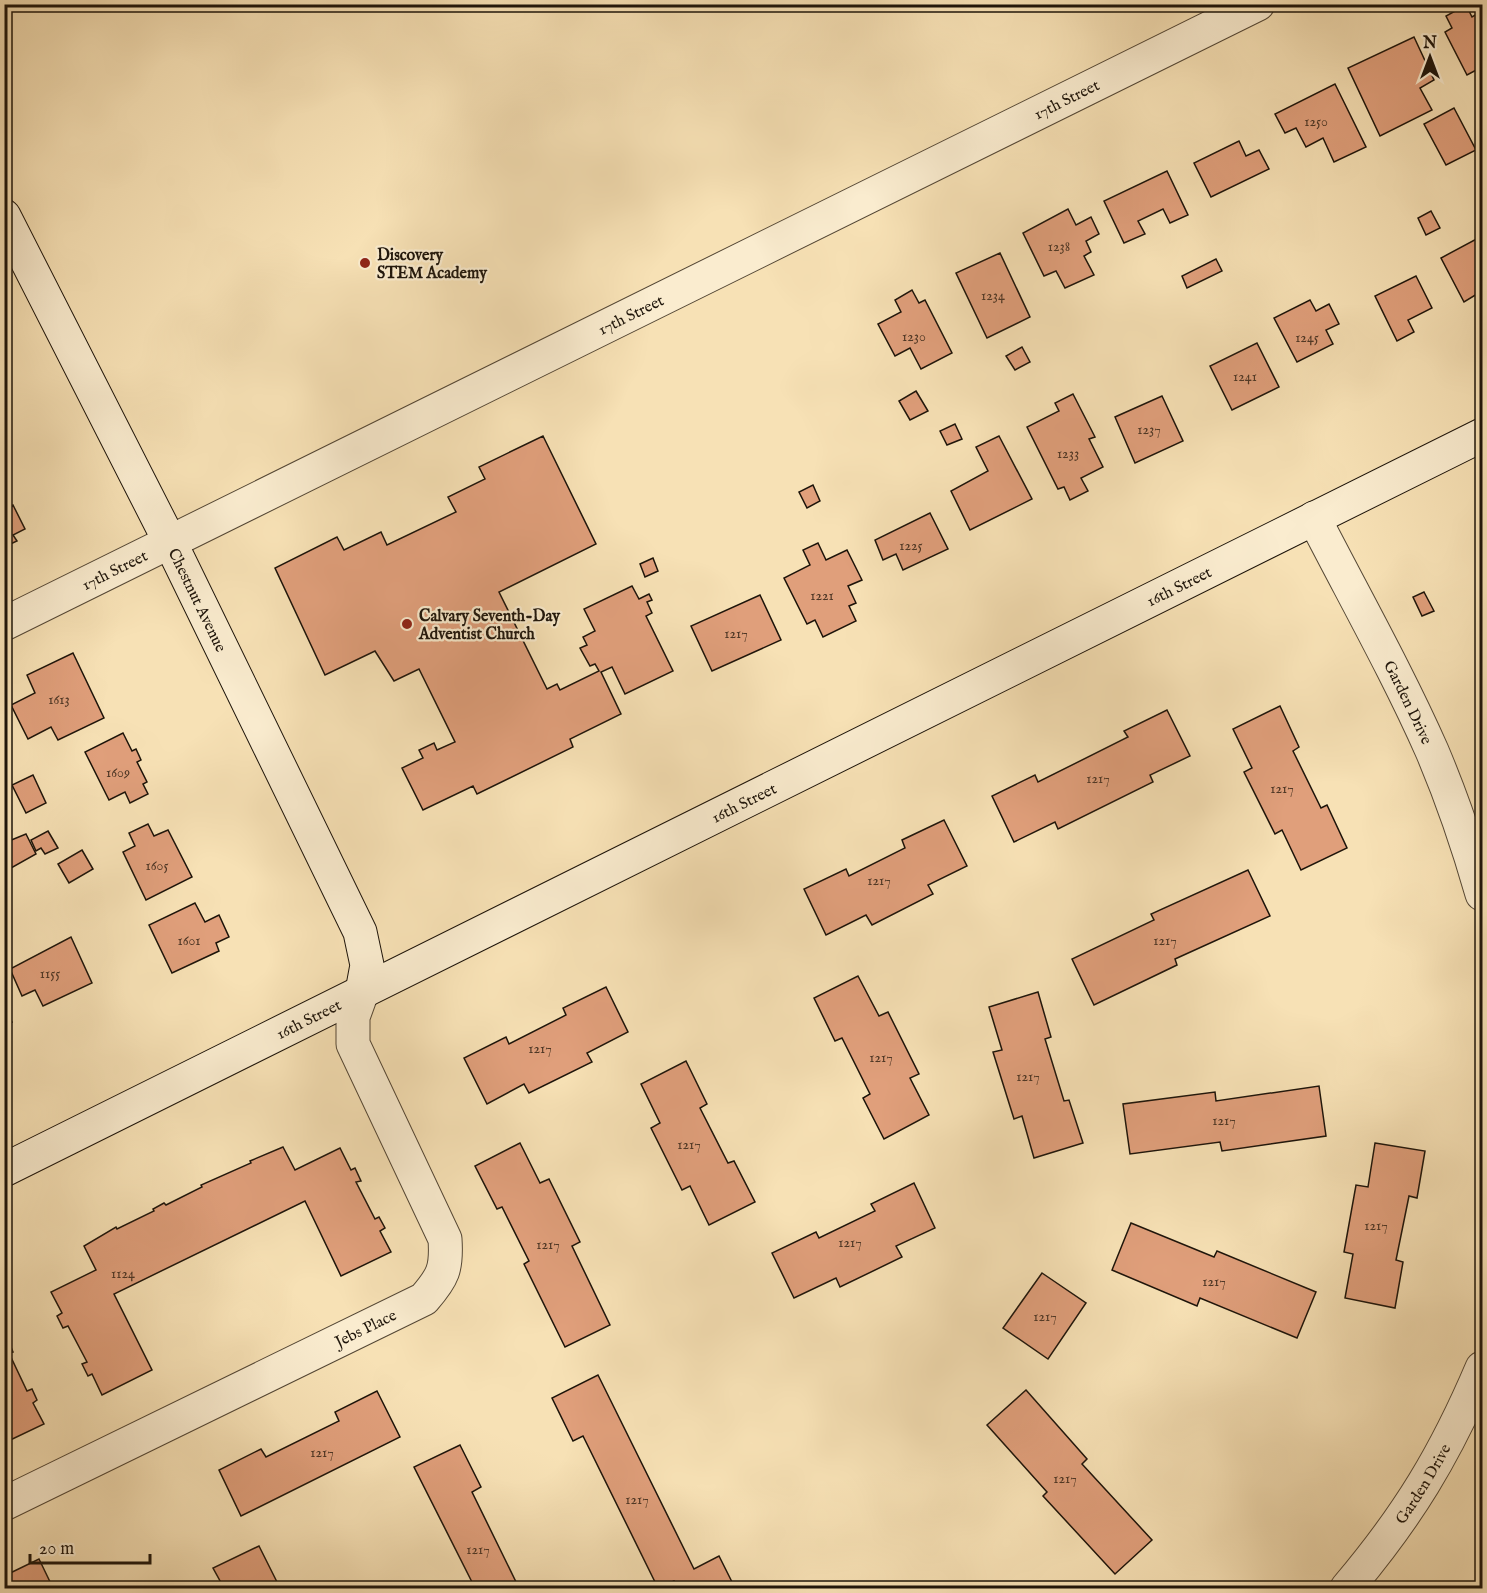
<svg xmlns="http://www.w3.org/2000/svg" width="1487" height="1593" viewBox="0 0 1487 1593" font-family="'IM FELL English',serif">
  <rect width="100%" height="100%" fill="#f7e1b5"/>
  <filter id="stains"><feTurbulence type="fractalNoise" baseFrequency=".00333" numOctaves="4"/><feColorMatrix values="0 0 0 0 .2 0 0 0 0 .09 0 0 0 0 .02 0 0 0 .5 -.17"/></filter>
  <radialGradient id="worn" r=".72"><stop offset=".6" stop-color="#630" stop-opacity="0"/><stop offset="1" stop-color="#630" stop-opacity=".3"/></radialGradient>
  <!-- building -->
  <g fill="#e09f7b" stroke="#1d140a" stroke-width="1.5">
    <path d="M1466,5l6,12 10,-6v56l-15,8 -22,-43 7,-4 -6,-12z"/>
    <path d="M1414,37l20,43 -14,8 12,22 -52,26 -32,-68z"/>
    <path d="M1335,84l31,63 -32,15 -11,-24 -17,9 -10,-19 -11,5 -10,-19z"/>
    <path d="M1454,108l22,42 -30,15 -22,-41z"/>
    <path d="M1239,141l7,15 13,-6 10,19 -58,28 -17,-34z"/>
    <path d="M1167,171l21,44 -18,8 -7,-14 -25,12 7,13 -21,9 -20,-42z"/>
    <path d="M1068,209l8,16 15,-8 8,17 -13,7 5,11 -7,4 10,19 -29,13 -9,-17 -12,5 -21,-43z"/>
    <path d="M1431,211l9,17 -14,7 -8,-17z"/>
    <path d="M1482,236v55l-18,11 -23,-44z"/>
    <path d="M1000,253l30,64 -43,21 -31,-65z"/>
    <path d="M1216,259l6,12 -35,17 -5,-12z"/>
    <path d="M1416,276l16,32 -24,12 6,12 -17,9 -22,-45z"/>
    <path d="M912,290l7,13 6,-3 27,53 -31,16 -11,-21 -15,8 -17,-32 23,-12 -6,-12z"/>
    <path d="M1310,300l6,11 13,-7 10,20 -13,6 7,14 -36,18 -23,-44z"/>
    <path d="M1257,343l22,44 -47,23 -22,-44z"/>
    <path d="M1022,347l8,15 -15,8 -9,-14z"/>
    <path d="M916,391l12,20 -18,9 -11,-19z"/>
    <path d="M1073,394l22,43 -6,2 14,28 -22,11 7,13 -18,9 -6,-13 -6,2 -31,-62 32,-16 -4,-8z"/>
    <path d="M1162,396l21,45 -48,22 -20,-46z"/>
    <path d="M955,424l7,15 -15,6 -7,-14z"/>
    <path d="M543,436l53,108 -97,48 48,97 10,-5 3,6 39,-19 -4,-7 -5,2 -10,-18 7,-3 -4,-8 12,-6 -11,-22 48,-23 7,13 10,-5 3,6 -5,2 5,11 -6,3 27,55 -48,23 -13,-27 -11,5 20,42 -51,25 3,8 -96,47 -4,-8 -50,24 -21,-42 21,-10 -4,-8 15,-7 3,7 18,-8 -36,-73 -25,12 -19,-30 -50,24 -50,-107 62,-31 7,13 37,-18 6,13 69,-33 -8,-15 37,-18 -6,-12z"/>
    <path d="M999,436l33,63 -62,31 -19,-39 37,-20 -12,-24z"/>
    <path d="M813,485l7,16 -13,7 -8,-16z"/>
    <path d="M13,505l12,24 -12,6 4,6 -13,6v-38z"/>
    <path d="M930,513l18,36 -45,21 -7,-16 -13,6 -8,-20z"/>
    <path d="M818,543l8,17 21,-10 15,30 -14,6 8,17 -7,3 7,15 -33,16 -8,-17 -8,4 -23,-46 26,-13 -7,-15z"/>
    <path d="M653,558l5,13 -13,6 -5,-13z"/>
    <path d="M1424,592l10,19 -12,5 -9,-19z"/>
    <path d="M760,595l21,45 -69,31 -21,-45z"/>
    <path d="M73,653l31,65 -46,22 -7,-13 -23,12 -17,-34 24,-12 -8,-18z"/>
    <path d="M1280,706l19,41 -6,4 28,57 6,-3 20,43 -46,22 -19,-40 -7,4 -31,-62 8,-4 -19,-39z"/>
    <path d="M1167,710l23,46 -40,19 3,7 -95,47 -3,-7 -41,20 -22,-46 43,-21 3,7 90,-45 -4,-6z"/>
    <path d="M123,733l9,18 4,-2 5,11 -4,2 10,20 -4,2 5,10 -18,9 -5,-11 -16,8 -24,-48z"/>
    <path d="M33,775l13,28 -20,10 -14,-28z"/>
    <path d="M944,820l23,46 -39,19 5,9 -61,31 -6,-10 -40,20 -22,-46 42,-20 3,7 56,-28 -3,-8z"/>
    <path d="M148,824l6,12 14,-6 24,47 -46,23 -23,-48 12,-6 -6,-13z"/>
    <path d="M48,831l10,17 -13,6 -4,-6 -5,3 -5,-11z"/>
    <path d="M26,834l10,20 -32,18v-29z"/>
    <path d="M82,850l11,19 -24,14 -11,-19z"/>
    <path d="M1248,870l22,46 -95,43 2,6 -83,40 -22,-46 82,-39 -3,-6z"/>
    <path d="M195,903l10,19 14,-7 10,22 -13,6 3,8 -47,22 -23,-48z"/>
    <path d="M71,937l21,46 -49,23 -8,-16 -13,6 -12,-27z"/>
    <path d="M858,976l21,40 9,-4 31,62 -9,4 19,37 -45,24 -21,-41 7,-4 -28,-56 -7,3 -21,-43z"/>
    <path d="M606,987l22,45 -41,21 5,9 -63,31 -5,-9 -37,20 -23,-46 42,-21 3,7 57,-29 -3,-7z"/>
    <path d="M1038,992l13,45 -6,2 19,62 5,-1 14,43 -49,15 -12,-42 -8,3 -21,-67 9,-2 -13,-43z"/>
    <path d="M4,1007l8,15 -8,3z"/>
    <path d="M686,1061l21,43 -7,4 28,55 6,-2 21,41 -46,23 -19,-39 -8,4 -31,-62 9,-5 -19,-39z"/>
    <path d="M1319,1086l7,50 -104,15 -2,-9 -90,12 -7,-50 92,-12 1,9z"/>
    <path d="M520,1143l20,40 9,-4 31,63 -8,4 38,79 -45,22 -41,-83 5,-3 -27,-54 -5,2 -22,-43z"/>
    <path d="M1375,1143l50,8 -8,47 -8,-2 -13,64 7,2 -8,46 -50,-10 8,-44 -9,-2 12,-67 12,2z"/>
    <path d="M283,1147l12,23 45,-22 11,22 4,-2 6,13 -5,1 19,37 4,-2 6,11 -5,3 11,21 -50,24 -36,-75 -191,93 38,76 -50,25 -10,-21 -4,2 -6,-12 5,-2 -19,-36 -5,2 -6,-12 5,-3 -11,-21 45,-22 -12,-24 32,-19 1,2 37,-18 -1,-2 11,-6 2,2 36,-18 -1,-2 50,-22 -1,-2z"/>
    <path d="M914,1183l21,45 -39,18 6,11 -62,30 -4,-9 -42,20 -22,-45 44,-21 3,6 56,-27 -4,-7z"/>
    <path d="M1131,1223l83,34 3,-6 99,41 -19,46 -97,-40 -3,8 -85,-36z"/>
    <path d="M1042,1273l44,30 -38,56 -45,-31z"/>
    <path d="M8,1340l5,12 -4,1 18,38 5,-2 5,11 -4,3 11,21 -40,19v-102z"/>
    <path d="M598,1375l96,194 25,-13 16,32h-57l-4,-7 -16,7 -75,-152 -10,5 -21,-43z"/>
    <path d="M1026,1390l61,69 -5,5 70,76 -37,34 -72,-78 4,-4 -60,-67z"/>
    <path d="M377,1391l23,46 -159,79 -22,-46 42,-21 5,8 73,-36 -4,-9z"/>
    <path d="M460,1445l21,42 -9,5 47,96h-44l-61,-121z"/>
    <path d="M259,1546l21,42h-56l-11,-20z"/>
    <path d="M39,1559l14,29h-49v-12z"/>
  </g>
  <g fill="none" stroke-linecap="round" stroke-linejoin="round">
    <!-- street casing -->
    <g stroke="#544735" stroke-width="35">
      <g id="street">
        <path id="s1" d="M1314,518c40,78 83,154 118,233 20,47 36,94 50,143"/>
        <path id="s2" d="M4,624l1254,-620"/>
        <path id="s3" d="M4,1504l420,-205c19,-22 23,-30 21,-60l-92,-195v-27l9,-25"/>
        <path id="s4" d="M1347,1588c61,-72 98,-133 135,-220"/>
      </g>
    </g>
    <!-- secondary casing -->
    <g stroke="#1d140a" stroke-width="35">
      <g id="secondary">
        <path id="s5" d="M4,216l166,326 190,390 7,33 -5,27"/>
        <path id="s6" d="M4,1170l1478,-735"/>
      </g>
    </g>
    <!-- street -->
    <use href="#street" stroke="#faeccf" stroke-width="33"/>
    <!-- secondary -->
    <use href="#secondary" stroke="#faeccf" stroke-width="33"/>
  </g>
  <!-- markers -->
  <g fill="#8f2418" stroke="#faeccf" stroke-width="2">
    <circle cx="365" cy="263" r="6"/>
    <circle cx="407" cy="624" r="6"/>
  </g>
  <g text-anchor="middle" stroke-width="4.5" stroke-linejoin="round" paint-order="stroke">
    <!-- number labels -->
    <g font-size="14" fill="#4e3726">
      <text x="1316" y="126">1250</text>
      <text x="1059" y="251">1238</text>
      <text x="993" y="300">1234</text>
      <text x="914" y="341">1230</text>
      <text x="1307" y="342">1245</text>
      <text x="1245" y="381">1241</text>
      <text x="1149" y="434">1237</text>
      <text x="1068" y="458">1233</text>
      <text x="911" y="550">1225</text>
      <text x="822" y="600">1221</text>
      <text x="736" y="638">1217</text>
      <text x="59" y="704">1613</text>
      <text x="118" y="777">1609</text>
      <text x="1098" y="783">1217</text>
      <text x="1282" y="793">1217</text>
      <text x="157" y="870">1605</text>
      <text x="879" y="885">1217</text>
      <text x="189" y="945">1601</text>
      <text x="1165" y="945">1217</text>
      <text x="50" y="978">1155</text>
      <text x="540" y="1053">1217</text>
      <text x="881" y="1062">1217</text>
      <text x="1028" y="1081">1217</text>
      <text x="1224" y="1125">1217</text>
      <text x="689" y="1149">1217</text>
      <text x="1376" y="1230">1217</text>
      <text x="850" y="1247">1217</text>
      <text x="548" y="1249">1217</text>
      <text x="123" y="1278">1124</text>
      <text x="1214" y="1286">1217</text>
      <text x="1045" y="1321">1217</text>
      <text x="322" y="1457">1217</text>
      <text x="1065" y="1483">1217</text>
      <text x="637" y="1504">1217</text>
      <text x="478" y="1554">1217</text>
    </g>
    <!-- street labels -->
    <g font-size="16" fill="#1d140a" stroke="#faeccf">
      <text dy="6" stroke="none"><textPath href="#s2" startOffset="1185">17th Street</textPath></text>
      <text dy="6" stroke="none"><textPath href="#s2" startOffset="699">17th Street</textPath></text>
      <text dy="6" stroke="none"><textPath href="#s2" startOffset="123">17th Street</textPath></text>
      <text dy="6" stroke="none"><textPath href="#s6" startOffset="1312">16th Street</textPath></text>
      <text dy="6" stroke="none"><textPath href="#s5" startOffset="430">Chestnut Avenue</textPath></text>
      <text dy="6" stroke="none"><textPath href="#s1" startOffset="207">Garden Drive</textPath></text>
      <text dy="6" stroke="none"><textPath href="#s6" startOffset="826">16th Street</textPath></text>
      <text dy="6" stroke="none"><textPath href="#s6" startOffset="340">16th Street</textPath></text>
      <text dy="6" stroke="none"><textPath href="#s3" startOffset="402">Jebs Place</textPath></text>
      <text dy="6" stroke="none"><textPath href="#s4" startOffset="129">Garden Drive</textPath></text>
    </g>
    <!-- poi labels -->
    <g font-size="16" font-weight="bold" fill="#1d140a" stroke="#faeccf" text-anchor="start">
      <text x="377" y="260">Discovery<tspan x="377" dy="18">STEM Academy</tspan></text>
      <text x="419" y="621">Calvary Seventh-Day<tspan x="419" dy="18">Adventist Church</tspan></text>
    </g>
  </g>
  <!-- margin -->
  <rect width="1487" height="1593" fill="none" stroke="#f7e1b5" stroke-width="24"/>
  <rect x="6" y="6" width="1475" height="1581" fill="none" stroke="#1d140a" stroke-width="3"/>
  <rect x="12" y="12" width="1463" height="1569" fill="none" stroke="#1d140a" stroke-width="1.5"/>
  <!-- north arrow -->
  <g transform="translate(1430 57)" stroke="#faeccf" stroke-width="4.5" paint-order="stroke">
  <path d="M0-4.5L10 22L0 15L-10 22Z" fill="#1d140a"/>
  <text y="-9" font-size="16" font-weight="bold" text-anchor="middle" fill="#1d140a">N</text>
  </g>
  <!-- scale -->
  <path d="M30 1554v9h120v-9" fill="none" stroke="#1d140a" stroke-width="3"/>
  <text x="39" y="1554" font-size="18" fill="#1d140a" stroke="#faeccf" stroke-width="4.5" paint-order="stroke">20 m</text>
  <rect width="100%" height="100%" filter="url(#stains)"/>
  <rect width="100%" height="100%" fill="url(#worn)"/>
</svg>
